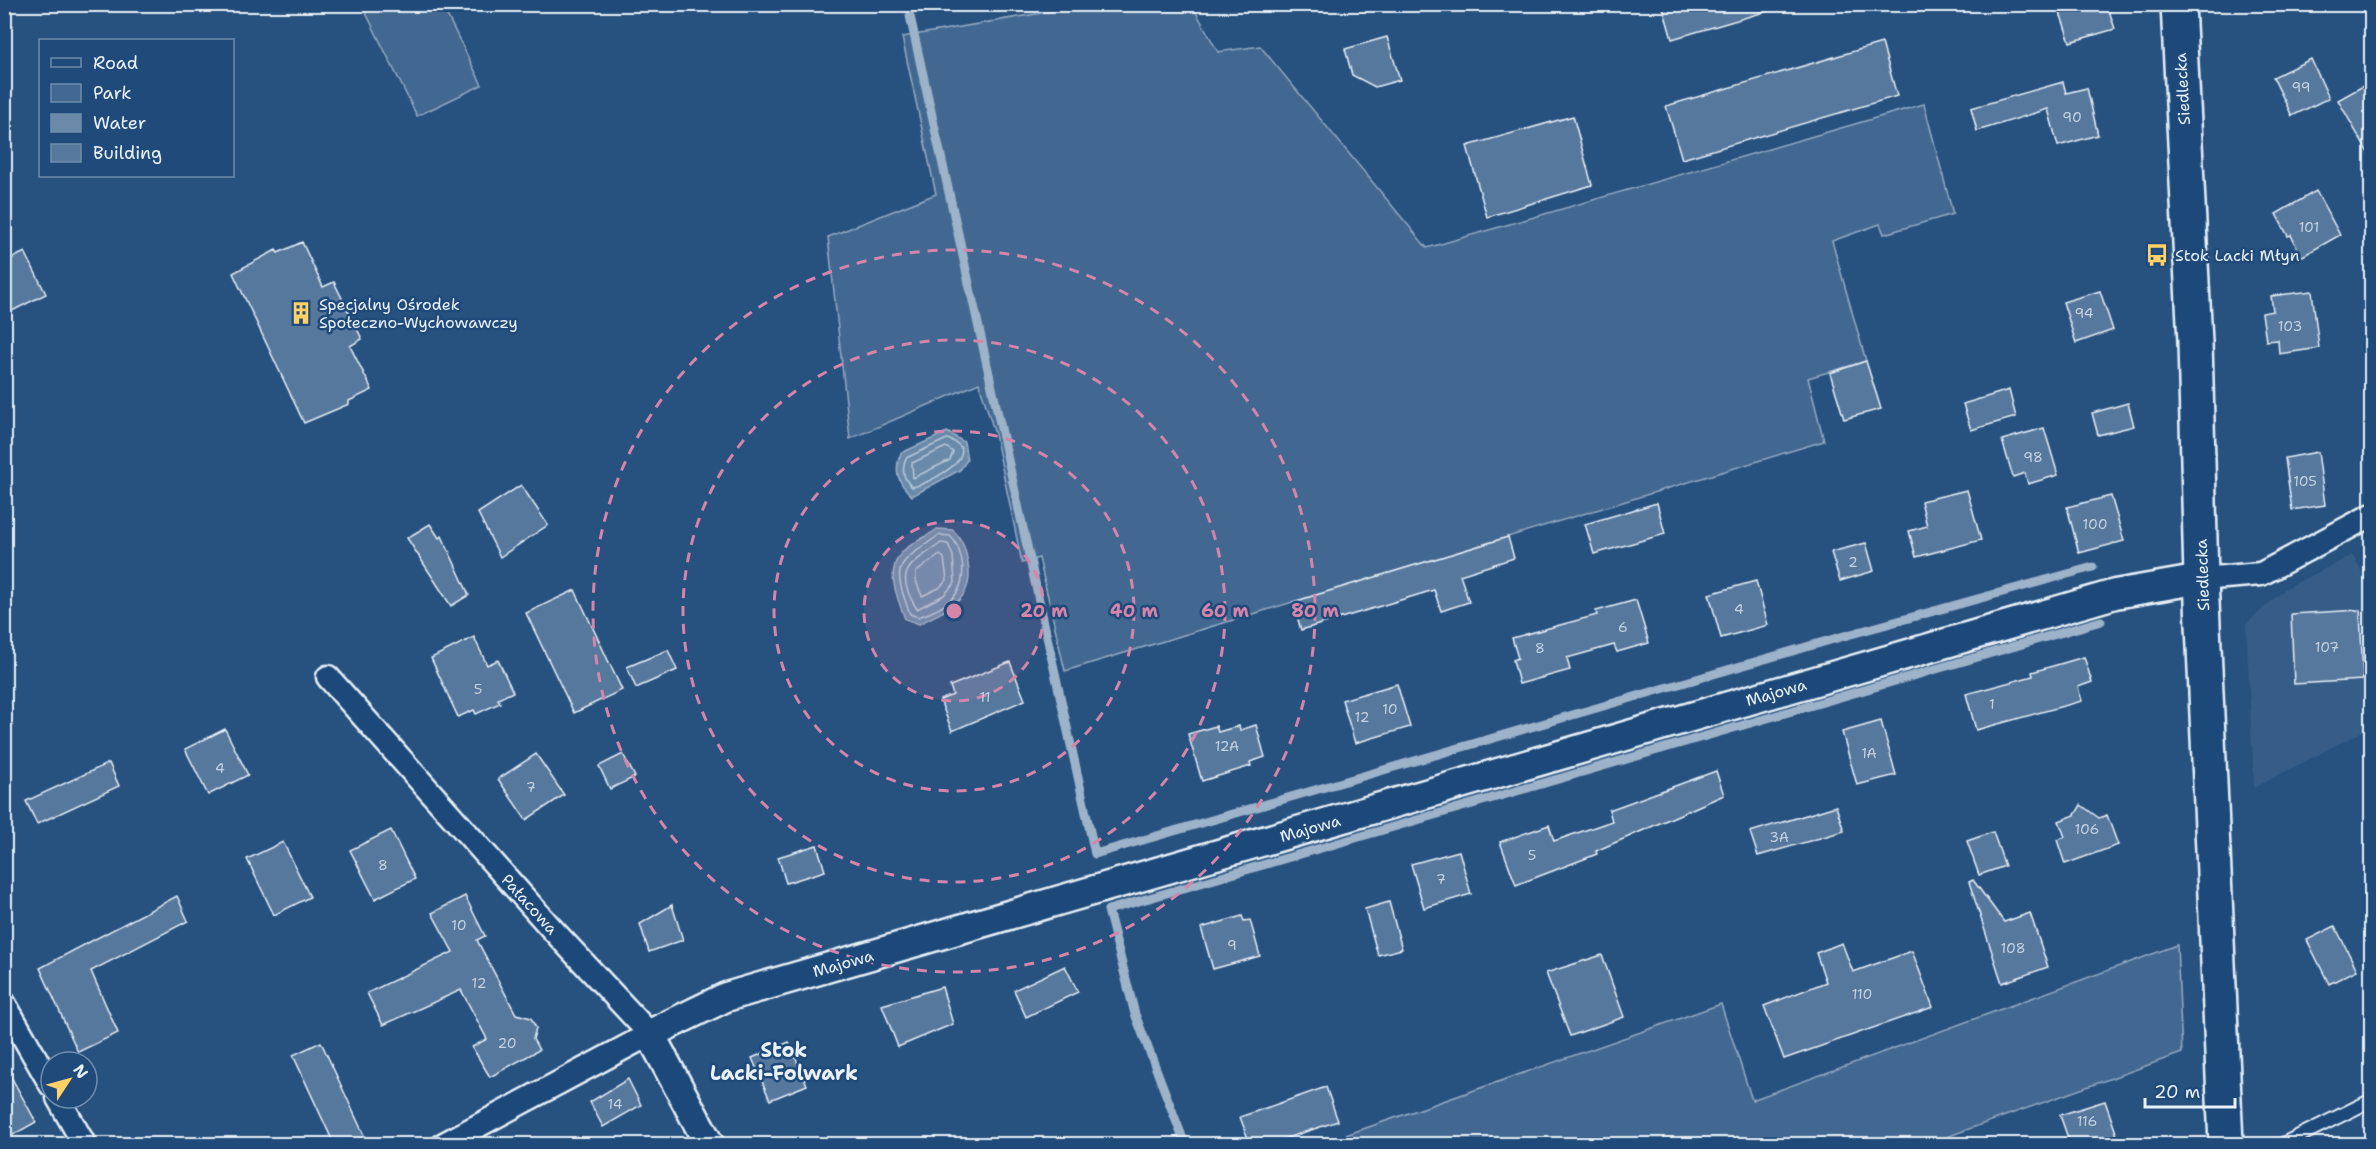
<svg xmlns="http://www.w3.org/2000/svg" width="2376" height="1149" viewBox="0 0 2376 1149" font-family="'Shantell Sans',sans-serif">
  <rect width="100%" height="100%" fill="#27517f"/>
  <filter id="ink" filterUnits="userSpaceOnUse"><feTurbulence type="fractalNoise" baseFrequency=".0167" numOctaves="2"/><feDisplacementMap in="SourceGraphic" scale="12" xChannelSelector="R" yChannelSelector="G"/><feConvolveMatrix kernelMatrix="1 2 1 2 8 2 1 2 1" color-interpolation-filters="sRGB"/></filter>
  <g filter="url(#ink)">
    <!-- built -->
    <path fill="#355d88" d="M2353,555l18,34v138l-117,61 -8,-164 40,-36z"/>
    <!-- green -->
    <g fill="#436891" stroke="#96acc4" stroke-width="1.5">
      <path d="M1062,4l130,1 26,47 42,-6 167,202 497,-144 29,110 -69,20 -4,-10 -48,17 34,120 -58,17 16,63 -759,230 -26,-113 -17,5 -27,-129 -16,-51 -129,56 -22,-202 108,-43 -34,-157 163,-28z"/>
      <path d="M362,5h80l40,80 -65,31z"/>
      <path d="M2177,945l5,108 -247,88v3h-615l401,-140 31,96z"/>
    </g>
    <!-- water -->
    <g fill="#6b8aaa" stroke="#9db3c9" stroke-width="1.5">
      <path d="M947,432l17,10 3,18 -7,10 -48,26c-14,-13 -19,-25 -11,-43z"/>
      <path d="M937,529l16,1c10,10 13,21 15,34 7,37 -21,45 -49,60l-14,-5c-7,-21 -21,-47 -3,-67 9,-9 25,-15 35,-23z"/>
    </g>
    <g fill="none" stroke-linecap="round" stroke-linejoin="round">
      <!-- shore -->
      <g stroke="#b6c8d9" stroke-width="1.5">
        <path d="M947,439c43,13 -20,46 -35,48 -9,-8 -11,-17 -6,-29z"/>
        <path d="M946,447l7,5 -3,8 -37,18 -1,-15z"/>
        <path d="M939,535l11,1c7,6 10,16 12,25 5,33 -15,47 -44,56l-8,-3c-20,-53 -12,-49 29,-79z"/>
        <path d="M941,543l7,1 5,12 2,27 -11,12 -27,14c-26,-40 -4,-45 24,-66z"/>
        <path d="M940,555l4,3 3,22 -8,8 -17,8 -6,-15v-9z"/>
      </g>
      <!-- stream -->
      <g stroke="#9db3c9" stroke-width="9">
        <path d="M910,16l185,838 749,-218 249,-69"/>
        <path d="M1185,1144l-50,-130 -27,-104 993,-289"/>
      </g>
    </g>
    <!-- building -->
    <g fill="#57789d" stroke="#e8f1f8" stroke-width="1.5">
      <path d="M1662,4h105l1,7 -96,28z"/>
      <path d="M2057,4h50l8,25 -45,13z"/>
      <path d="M1387,37l13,43 -25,7 -23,-12 -7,-26z"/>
      <path d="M1882,43l15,53 -215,63 -16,-53z"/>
      <path d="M2311,59l18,39 -37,18 -19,-39z"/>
      <path d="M2372,81v79l-34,-60z"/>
      <path d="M2063,82l3,11 21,-5 11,47 -40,11 -10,-37 -71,22 -6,-23z"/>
      <path d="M1573,116l19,69 -105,32 -20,-71z"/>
      <path d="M2316,191l24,44 -39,22 -10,-22 -3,1 -12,-22z"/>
      <path d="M302,242l21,45 11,-5 28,57 -12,7 22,44 -23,11v3l-45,19 -71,-150 43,-23 2,3z"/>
      <path d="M25,252l21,42 -42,21v-53z"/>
      <path d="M2100,291l13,39 -37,13 -13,-41z"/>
      <path d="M2312,291l7,57 -40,6 -1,-14 -12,1 -4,-28 11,-2 -2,-15z"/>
      <path d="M1866,361l15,48 -37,10 -14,-46z"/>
      <path d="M2009,390l7,27 -45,13 -8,-26z"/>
      <path d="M2128,403l6,23 -36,9 -6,-22z"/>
      <path d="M2044,428l14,47 -30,9 -3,-11 -12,4 -11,-37z"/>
      <path d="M2318,452l7,53 -33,5 -7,-52z"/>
      <path d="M521,485l27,40 -48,32 -22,-44z"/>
      <path d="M1967,490l14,50 -65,17 -7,-26 18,-5 -6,-25z"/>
      <path d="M2111,496l13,45 -45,12 -12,-46z"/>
      <path d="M1657,503l8,31 -71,20 -9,-30z"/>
      <path d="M430,524l9,14 3,-2 27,59 -18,11 -44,-68z"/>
      <path d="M1508,537l6,21 -54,17 9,27 -28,9 -7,-21 -133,40 -8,-28z"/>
      <path d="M1866,543l8,28 -34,10 -9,-29z"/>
      <path d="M1756,581l12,44 -47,13 -12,-44z"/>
      <path d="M575,590l47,100 -48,23 -48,-100z"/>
      <path d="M1636,600l13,43 -32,9 -3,-7 -47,13 3,12 -51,14 -6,-24 5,-2 -6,-20 85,-23 -1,-4z"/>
      <path d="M2360,610l3,70 -69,4 -3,-70z"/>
      <path d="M474,637l13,28 11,-5 15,32 -15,7 2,4 -24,11 -2,-4 -16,7 -27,-59z"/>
      <path d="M668,650l9,20 -41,18 -9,-21z"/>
      <path d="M2084,657l8,25 -14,5 4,14 -106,29 -10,-36 67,-18 -1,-4z"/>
      <path d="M1010,662l15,38 -73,31 -12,-31 13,-5 -3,-9z"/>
      <path d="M1397,684l13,43 -55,16 -13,-43z"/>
      <path d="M1881,721l15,54 -39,10 -15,-53z"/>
      <path d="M1256,725l9,32 -15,5 1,4 -49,15 -14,-47 28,-8 2,6 21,-6 1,4z"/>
      <path d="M225,729l23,46 -40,20 -23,-46z"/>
      <path d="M536,754l28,41 -38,25 -28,-41z"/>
      <path d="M623,754l12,23 -25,12 -11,-23z"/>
      <path d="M109,763l10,23 -82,38 -11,-23z"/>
      <path d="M1716,771l8,24 -128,56 1,3 -81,31 -16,-43 49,-17 5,16 58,-20 -3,-11z"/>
      <path d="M2081,805l18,13 8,-3 11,30 -53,19 -8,-24 8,-3 -6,-16 16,-6z"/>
      <path d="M1836,806l8,25 -86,25 -8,-24z"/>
      <path d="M391,830l24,49 -40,20 -25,-49z"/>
      <path d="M1993,832l12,34 -26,9 -12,-34z"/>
      <path d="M283,842l27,55 -36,18 -27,-56z"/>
      <path d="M817,845l8,26 -39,12 -8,-26z"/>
      <path d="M1459,851l12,43 -47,14 -13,-44z"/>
      <path d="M1973,880l31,42 26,-9 18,54 -46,16 -33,-101z"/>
      <path d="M177,896l11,25 -97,50 27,62 -40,19 -38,-84z"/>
      <path d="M465,896l20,40 -8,4 39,74 15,4 5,10 -3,11 6,11 -49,27 -18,-30 15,-8 -26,-49 -78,35 -16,-32 86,-41 -21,-39z"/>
      <path d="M1389,902l13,47 -24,6 -13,-46z"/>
      <path d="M672,905l11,35 -34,12 -9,-28z"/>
      <path d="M1242,916l2,5 6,-1 10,36 -47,13 -12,-41z"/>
      <path d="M2335,926l22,44 -28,14 -22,-44z"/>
      <path d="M1842,943l11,29 59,-21 21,56 -149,52 -20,-53 62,-24 -10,-29z"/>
      <path d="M1602,955l22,62 -54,19 -24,-63z"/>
      <path d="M1065,966l13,26 -52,25 -12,-27z"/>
      <path d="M942,987l11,37 -55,23 -16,-42z"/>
      <path d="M321,1042l24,52 23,50h-34l-41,-89z"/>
      <path d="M789,1042l18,43 -37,15 -18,-42z"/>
      <path d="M4,1064l32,58 -32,18z"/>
      <path d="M628,1079l13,26 -38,22 -13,-25z"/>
      <path d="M1326,1087l12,34 -69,23h-19l-10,-27z"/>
      <path d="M2105,1101l15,43h-50l-10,-29z"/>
    </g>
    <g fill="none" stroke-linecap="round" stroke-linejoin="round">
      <!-- service casing -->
      <g stroke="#e8f1f8" stroke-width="16">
        <path id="service" d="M2283,1144l89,-44"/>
      </g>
      <!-- minor casing -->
      <g stroke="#e8f1f8" stroke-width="27">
        <g id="minor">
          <path d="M2201,579l60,-5 111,-59"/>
          <path d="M328,677l224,252 98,105 -206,110"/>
          <path d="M4,1003l47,82"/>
          <path d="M58,1098l26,46"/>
        </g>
      </g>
      <!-- tertiary casing -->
      <g stroke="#e8f1f8" stroke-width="33">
        <path id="tertiary" d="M709,1144l-59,-110 76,-37 1389,-403 86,-15"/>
      </g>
      <!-- secondary casing -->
      <g stroke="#e8f1f8" stroke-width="38">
        <path id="secondary" d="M2178,4l17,338 6,237 25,565"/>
      </g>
      <!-- service -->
      <use href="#service" stroke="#1f4a7a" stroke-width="12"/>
      <!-- minor -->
      <use href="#minor" stroke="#1f4a7a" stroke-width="22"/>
      <!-- tertiary -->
      <use href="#tertiary" stroke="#1f4a7a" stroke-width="28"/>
      <!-- secondary -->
      <use href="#secondary" stroke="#1f4a7a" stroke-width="33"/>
    </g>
  </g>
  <!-- distance rings -->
  <circle cx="954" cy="611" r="90" fill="#d584aa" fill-opacity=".12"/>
  <g fill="none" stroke="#d584aa" stroke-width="3" stroke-dasharray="10 8">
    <circle cx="954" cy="611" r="90"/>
    <circle cx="954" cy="611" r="180"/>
    <circle cx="954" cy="611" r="271"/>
    <circle cx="954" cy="611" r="361"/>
  </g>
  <!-- icons -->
  <defs>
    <g id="bus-bare" transform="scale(1.8)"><path d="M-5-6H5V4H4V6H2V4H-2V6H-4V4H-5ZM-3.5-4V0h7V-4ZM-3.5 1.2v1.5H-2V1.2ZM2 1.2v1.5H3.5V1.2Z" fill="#ffd166" stroke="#1f4a7a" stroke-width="2.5" paint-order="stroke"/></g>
    <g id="building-bare" transform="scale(1.8)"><path d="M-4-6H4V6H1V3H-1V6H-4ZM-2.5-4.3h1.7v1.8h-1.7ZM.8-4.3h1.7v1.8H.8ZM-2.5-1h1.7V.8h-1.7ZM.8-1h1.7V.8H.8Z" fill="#ffd166" stroke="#1f4a7a" stroke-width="2.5" paint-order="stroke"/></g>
  </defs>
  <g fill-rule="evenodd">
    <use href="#bus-bare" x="2157" y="255"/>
    <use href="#building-bare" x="301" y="313"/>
  </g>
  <g text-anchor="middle" stroke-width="5" stroke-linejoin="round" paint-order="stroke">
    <!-- number labels -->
    <g font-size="14" fill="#c4d3e1">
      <text x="2301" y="92">99</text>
      <text x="2072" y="122">90</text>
      <text x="2309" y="232">101</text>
      <text x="2084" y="318">94</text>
      <text x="2290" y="331">103</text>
      <text x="2033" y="462">98</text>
      <text x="2305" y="486">105</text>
      <text x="2095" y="529">100</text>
      <text x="1853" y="567">2</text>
      <text x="1739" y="614">4</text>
      <text x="1623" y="632">6</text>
      <text x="2327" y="652">107</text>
      <text x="1540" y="653">8</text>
      <text x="478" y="694">5</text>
      <text x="985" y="702">11</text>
      <text x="1992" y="709">1</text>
      <text x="1390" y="714">10</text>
      <text x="1362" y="722">12</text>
      <text x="1227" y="751">12A</text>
      <text x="1869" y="758">1A</text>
      <text x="220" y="773">4</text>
      <text x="531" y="792">7</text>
      <text x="2087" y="834">106</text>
      <text x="1779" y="842">3A</text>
      <text x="1532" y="860">5</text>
      <text x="383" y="870">8</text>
      <text x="1441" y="884">7</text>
      <text x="459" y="930">10</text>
      <text x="1232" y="950">9</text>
      <text x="2013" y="953">108</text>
      <text x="479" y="988">12</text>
      <text x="1862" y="999">110</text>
      <text x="507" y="1048">20</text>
      <text x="615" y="1109">14</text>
      <text x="2087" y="1126">116</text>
    </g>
    <!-- street labels -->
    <g font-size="16" fill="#e8f1f8" stroke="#1f4a7a">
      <text transform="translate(2182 89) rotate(-93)" y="6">Siedlecka</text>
      <text transform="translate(2202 575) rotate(-92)" y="6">Siedlecka</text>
      <text transform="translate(1776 692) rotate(-16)" y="6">Majowa</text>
      <text transform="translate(1310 828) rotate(-16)" y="6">Majowa</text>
      <text transform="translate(530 904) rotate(48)" y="6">Pałacowa</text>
      <text transform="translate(843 963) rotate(-16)" y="6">Majowa</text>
    </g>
    <!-- poi labels -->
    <g font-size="16" fill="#e8f1f8" stroke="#1f4a7a" text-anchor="start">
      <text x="2175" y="261">Stok Lacki Młyn</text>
      <text x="319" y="310">Specjalny Ośrodek<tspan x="319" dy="18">Społeczno-Wychowawczy</tspan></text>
    </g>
    <!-- quarter labels -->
    <g font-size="20" font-weight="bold" fill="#e8f1f8" stroke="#1f4a7a">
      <text x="784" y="1057">Stok<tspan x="784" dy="23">Lacki-Folwark</tspan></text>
    </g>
  </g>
  <circle cx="954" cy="611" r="9" fill="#d584aa" stroke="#1f4a7a" stroke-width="3"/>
  <g font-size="18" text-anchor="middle" font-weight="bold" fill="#d584aa" stroke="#1f4a7a" stroke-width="5" stroke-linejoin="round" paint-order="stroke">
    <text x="1044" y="617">20 m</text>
    <text x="1134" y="617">40 m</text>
    <text x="1225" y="617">60 m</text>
    <text x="1315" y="617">80 m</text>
  </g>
  <!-- margin -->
  <rect width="2376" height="1149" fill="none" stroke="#1f4a7a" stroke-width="24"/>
  <rect x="12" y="12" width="2352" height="1125" fill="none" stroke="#e8f1f8" stroke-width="2" filter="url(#ink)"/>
  <!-- legend -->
  <rect x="39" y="39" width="195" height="138" fill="#1f4a7a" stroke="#6f8dac" stroke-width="1.5"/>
  <rect x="51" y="58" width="30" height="9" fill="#1f4a7a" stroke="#6f8dac" stroke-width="1.5"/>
  <text x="93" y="69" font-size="18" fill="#e8f1f8">Road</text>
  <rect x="51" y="84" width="30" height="18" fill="#436891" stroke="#6f8dac" stroke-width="1.5"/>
  <text x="93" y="99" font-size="18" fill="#e8f1f8">Park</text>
  <rect x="51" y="114" width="30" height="18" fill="#6b8aaa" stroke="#6f8dac" stroke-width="1.5"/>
  <text x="93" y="129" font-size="18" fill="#e8f1f8">Water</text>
  <rect x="51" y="144" width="30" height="18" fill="#57789d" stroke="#6f8dac" stroke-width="1.5"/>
  <text x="93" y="159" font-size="18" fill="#e8f1f8">Building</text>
  <!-- north arrow -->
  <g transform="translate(69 1080) rotate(54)"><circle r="28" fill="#1f4a7a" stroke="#6f8dac" stroke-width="1.5"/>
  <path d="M0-4.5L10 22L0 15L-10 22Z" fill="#ffd166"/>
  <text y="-9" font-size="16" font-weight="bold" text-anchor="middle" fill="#e8f1f8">N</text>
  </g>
  <!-- scale -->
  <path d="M2145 1098v9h90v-9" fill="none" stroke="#e8f1f8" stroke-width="3"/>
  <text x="2154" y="1098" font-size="18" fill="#e8f1f8" stroke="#1f4a7a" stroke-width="4.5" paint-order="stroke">20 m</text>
</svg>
